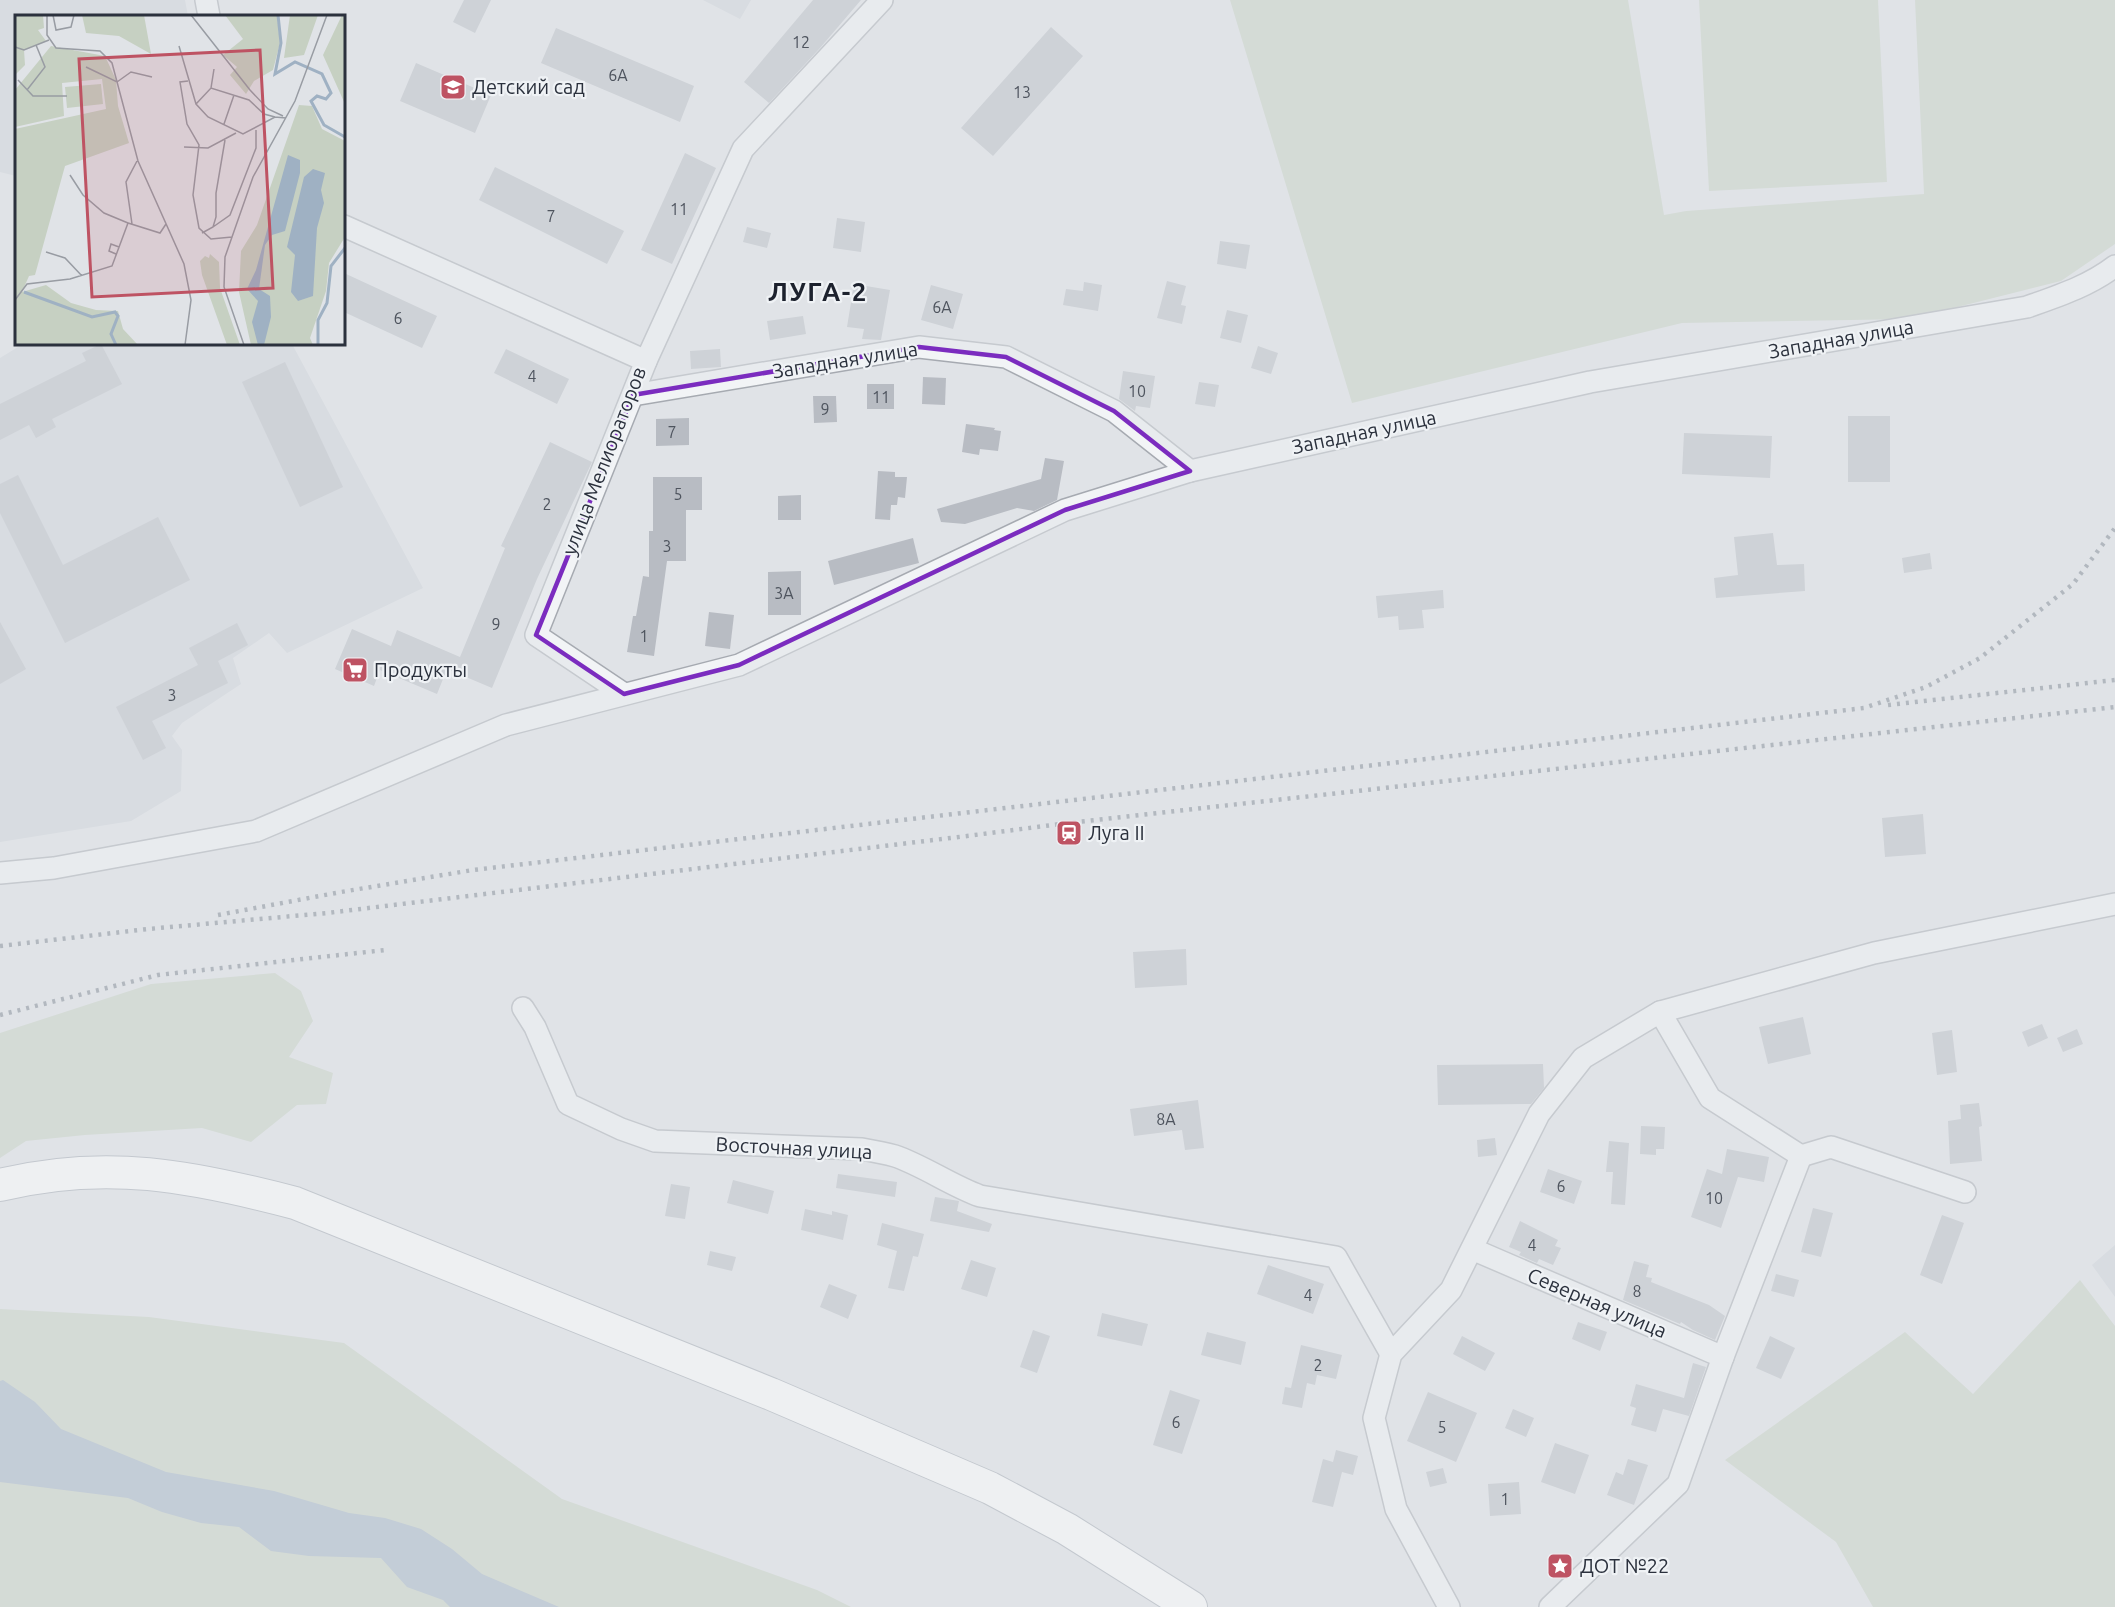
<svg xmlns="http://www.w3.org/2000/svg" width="2115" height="1607" viewBox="0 0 2115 1607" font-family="Ubuntu,sans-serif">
  <rect width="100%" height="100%" fill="#e0e3e7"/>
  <!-- built -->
  <g fill="#ced2d9">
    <path d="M0,0h185l3,16h-172v160l-16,-4z"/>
    <path d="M703,0h48l-11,19z"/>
    <path d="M23,344h269l131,244 -136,65 -18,-20 -36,25 8,26 -59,39 -10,13 10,14 -1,41 -50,30 -131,21v-484z"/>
    <path d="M2115,1245v52l-23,-32z"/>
  </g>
  <!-- green -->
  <g fill="#c6d0c2">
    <path d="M1230,0h398l36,215 22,-4 238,-17 -9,-194h200v244l-54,37 -151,38 -228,4 -330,80z"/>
    <path d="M1699,0h179l9,182 -178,9z"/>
    <path d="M275,973l26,18 12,30 -24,36 44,16 -7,31 -29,1 -46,37 -49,-14 -117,7 -59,6 -26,17v-125l151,-49z"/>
    <path d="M2080,1280l35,46v281h-242l-37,-65 -111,-82 180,-128 68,62z"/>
    <path d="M0,1309l149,8 195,26 218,156 255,91 34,17h-851z"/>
  </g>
  <!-- water -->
  <path fill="#9fb1c3" d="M3,1380l32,22 26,27 105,43 108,19 75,22 36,5 36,11 31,20 30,25 77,33h-109l-7,-7 -36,-13 -26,-29 -72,-2 -38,-5 -32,-24 -38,-4 -39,-11 -34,-14 -128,-16v-101z"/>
  <!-- building -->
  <g fill="#b8bcc3">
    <path d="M464,0h27l-16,33 -22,-11z"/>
    <path d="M813,0h48l-41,48 -51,55 -25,-21z"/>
    <path d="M1051,27l32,29 -90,100 -32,-28z"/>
    <path d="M556,28l138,58 -14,36 -139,-59z"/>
    <path d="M416,63l75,32 -16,38 -75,-32z"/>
    <path d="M685,153l31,15 -44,96 -31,-14z"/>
    <path d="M495,167l129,64 -17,33 -128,-64z"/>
    <path d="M837,218l28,4 -4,30 -28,-4z"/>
    <path d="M747,227l24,6 -4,15 -24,-6z"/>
    <path d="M1220,241l30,4 -4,24 -29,-5z"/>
    <path d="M344,273l93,43 -15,32 -78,-36z"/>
    <path d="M1167,281l19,5 -5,19 5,1 -4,18 -25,-6z"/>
    <path d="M1084,282l18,3 -4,26 -35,-6 3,-16 17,2z"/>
    <path d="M854,284l36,6 -9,50 -19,-1 2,-10 -17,-2z"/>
    <path d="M931,285l32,9 -10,35 -32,-9z"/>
    <path d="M1227,310l21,5 -7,28 -21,-5z"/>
    <path d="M803,316l3,18 -36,6 -3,-19z"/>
    <path d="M101,344l21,40 -70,35 4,8 -20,11 -7,-13 -29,15v-36l86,-43 -4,-8z"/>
    <path d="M1258,346l20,7 -7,21 -20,-6z"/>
    <path d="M506,349l63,30 -12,25 -63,-31z"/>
    <path d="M720,349l1,18 -30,2 -1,-18z"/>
    <path d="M285,362l58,125 -43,20 -58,-125z"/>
    <path d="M1123,371l32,5 -5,32 -14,-2 -1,5 -16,-12z"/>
    <path d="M923,377l23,1 -1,27 -23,-1z"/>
    <path d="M1199,382l20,3 -4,22 -20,-3z"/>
    <rect x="867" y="384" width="27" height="25"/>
    <path d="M813,396h23l1,26 -23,1z"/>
    <rect x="1848" y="416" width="42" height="66"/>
    <path d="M689,418v27l-33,1v-27z"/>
    <path d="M966,424l29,4 -1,2 7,1 -3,20 -18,-2 -1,6 -17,-3z"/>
    <path d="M1684,433l88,3 -2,42 -88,-4z"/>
    <path d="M550,442l42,20 -55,117 -45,109 -45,-19 -10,25 -57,-24 -6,16 -39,-17 17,-40 39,17 6,-16 63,27 45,-109 -4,-2z"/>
    <path d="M1045,458l19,3 -7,39 -23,11 -17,-3 -52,16 -24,-2 -4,-13 104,-30z"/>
    <path d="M878,471l17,1v5h12l-2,21 -7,-1 -1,8h-6l-1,15 -15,-1z"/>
    <path d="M18,475l45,90 95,-48 32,63 -125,63 -65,-130v-29z"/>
    <path d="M653,477h49v33h-16v51h-19l-13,95 -27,-4 6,-36h3l7,-40 6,1v-46h4z"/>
    <path d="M801,495v25h-23v-24z"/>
    <path d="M1773,533l4,32 27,-1 1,27 -89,7 -2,-20 24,-3 -4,-38z"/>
    <path d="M913,538l6,25 -85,22 -6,-24z"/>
    <path d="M1930,553l2,16 -28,4 -2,-15z"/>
    <path d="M801,571v44h-33v-43z"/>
    <path d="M1443,590l1,18 -22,2 2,18 -25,2 -1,-14 -20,2 -2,-22z"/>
    <path d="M709,612l25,3 -4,34 -25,-3z"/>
    <path d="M0,622l26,47 -26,15z"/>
    <path d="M237,623l11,22 -30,16 10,22 -76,38 14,27 -23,12 -27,-53 82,-42 -9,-17z"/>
    <path d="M1923,814l3,40 -41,3 -3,-39z"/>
    <path d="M1186,949l1,36 -52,3 -2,-36z"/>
    <path d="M1803,1017l8,37 -43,10 -9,-37z"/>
    <path d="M2042,1024l6,14 -20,9 -6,-15z"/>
    <path d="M2077,1029l6,15 -20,8 -6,-14z"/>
    <path d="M1952,1030l5,42 -20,3 -5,-42z"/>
    <path d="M1543,1064l1,24 -13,16 -93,1 -1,-40z"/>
    <path d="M1198,1100l6,48 -19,2 -3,-20 -48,6 -4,-27z"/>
    <path d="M1979,1103l3,23 -3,1 3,34 -32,3 -2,-43 13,-2 -1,-14z"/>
    <path d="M1641,1126l24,1 -1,22h-8v6l-16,-1z"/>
    <path d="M1495,1138l2,17 -19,2 -1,-17z"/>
    <path d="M1609,1141l20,2 -4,62 -14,-1 2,-32h-7z"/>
    <path d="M1727,1149l42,8 -5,25 -26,-5 -17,51 -30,-11 16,-48 15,5z"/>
    <path d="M1548,1169l34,12 -8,23 -34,-12z"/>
    <path d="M838,1174l59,8 -2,15 -59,-9z"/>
    <path d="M733,1180l41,11 -6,23 -41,-11z"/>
    <path d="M671,1184l19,3 -5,32 -20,-3z"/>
    <path d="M935,1197l24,4 -2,10 35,13 -3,8 -59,-11z"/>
    <path d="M1813,1208l20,5 -12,44 -20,-5z"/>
    <path d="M805,1209l27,6v-4l16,4 -5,25 -42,-10z"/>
    <path d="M1942,1215l22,8 -22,61 -22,-9z"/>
    <path d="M1520,1221l38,19 -3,6 6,2 -8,17 -14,-6 -2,4 -18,-8 2,-3 -12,-5z"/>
    <path d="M882,1223l42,11 -6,23 -5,-1 -9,35 -16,-3 9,-37 -20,-6z"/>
    <path d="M710,1251l26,6 -4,14 -25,-6z"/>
    <path d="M971,1260l25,8 -9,29 -26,-8z"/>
    <path d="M1634,1261l15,4 -3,12 6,1 -1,4 58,23 16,11 -10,24 -22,-10 -12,-8 -1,2 -57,-24z"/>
    <path d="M1268,1265l56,19 -11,30 -56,-20z"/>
    <path d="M1776,1274l23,6 -5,17 -23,-6z"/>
    <path d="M829,1284l28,11 -9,24 -28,-12z"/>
    <path d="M1102,1313l46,11 -6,22 -45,-10z"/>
    <path d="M1578,1322l29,10 -7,19 -28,-12z"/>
    <path d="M1033,1330l17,6 -13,37 -17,-6z"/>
    <path d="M1207,1332l39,10 -5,23 -40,-10z"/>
    <path d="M1462,1336l33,17 -10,18 -32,-17z"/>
    <path d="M1770,1336l25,12 -14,31 -25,-11z"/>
    <path d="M1301,1345l41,10 -6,24 -19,-4 -2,10 -8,-2 -5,25 -20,-4 3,-17 6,1z"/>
    <path d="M1693,1363l13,4 -17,49 -26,-7 -7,23 -25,-7 5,-17 -6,-2 6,-22 48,14z"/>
    <path d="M1170,1390l30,10 -18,54 -29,-9z"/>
    <path d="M1428,1392l49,21 -21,49 -49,-21z"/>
    <path d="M1513,1409l21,9 -8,19 -21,-9z"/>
    <path d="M1555,1443l34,12 -14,39 -34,-12z"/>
    <path d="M1336,1450l22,6 -5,19 -11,-3 -9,35 -21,-5 11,-43 10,3z"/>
    <path d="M1628,1459l20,6 -14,40 -27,-10 9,-23 7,3z"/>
    <path d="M1443,1468l4,15 -17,4 -4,-15z"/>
    <path d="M1519,1482l2,32 -31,2 -2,-32z"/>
  </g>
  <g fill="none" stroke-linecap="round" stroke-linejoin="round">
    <!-- minor casing -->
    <g stroke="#a6aab1" stroke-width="24">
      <g id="minor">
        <path d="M206,0l3,16"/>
        <path d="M344,226l302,135 -110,274 88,59"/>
        <path d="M646,361l97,-212 139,-149"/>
        <path d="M633,395l286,-48 87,10 108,54 76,60"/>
        <path d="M0,873l54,-5 202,-37 250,-106 233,-60 326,-155 125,-39 400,-89 437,-75c31,-11 62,-21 88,-41"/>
        <path d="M523,1008l12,19 33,77 53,25 34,12 207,8c11,2 22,4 33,7 29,10 55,29 85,40l356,61 55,97"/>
        <path d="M1801,1156l30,-9 134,45"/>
        <path d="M1472,1249l251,108"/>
        <path d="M1449,1607l-53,-98 -22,-91 17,-64 60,-64 88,-176 44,-56 77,-46 214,-59 241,-49"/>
        <path d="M1550,1607l128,-123 45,-127 78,-201 -91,-58 -50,-86"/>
      </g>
    </g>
    <!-- primary casing -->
    <g stroke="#a1a7b1" stroke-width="34">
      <path id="primary" d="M0,1185c106,-26 192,-9 295,18l476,191 219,94 77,41 124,78"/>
    </g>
    <!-- minor -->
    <use href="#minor" stroke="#f2f4f6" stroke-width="21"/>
    <!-- primary -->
    <use href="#primary" stroke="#fff" stroke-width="32"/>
    <!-- rail -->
    <g stroke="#7b838f" stroke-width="4.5" stroke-dasharray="3 6" stroke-linecap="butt">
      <path d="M1888,705l227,-25"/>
      <path d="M218,915l123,-23 132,-22 1391,-162 62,-21 54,-29 93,-74 42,-56"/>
      <path d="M0,946l148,-17 179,-16 640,-77 101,-13 1047,-116"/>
      <path d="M0,1015l158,-40 227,-25"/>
    </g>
  </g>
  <!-- marked area -->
  <path d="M0 0H2115V1607H0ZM919,347l87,10 108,54 76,60 -125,39 -326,155 -115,29 -88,-59 97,-240z" fill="#e0e3e7" fill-opacity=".55" fill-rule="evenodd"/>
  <path fill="none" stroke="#7b2cbf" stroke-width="4.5" stroke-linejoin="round" d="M919,347l87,10 108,54 76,60 -125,39 -326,155 -115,29 -88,-59 97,-240z"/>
  <!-- icons -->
  <defs>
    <g id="school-square" transform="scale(1.35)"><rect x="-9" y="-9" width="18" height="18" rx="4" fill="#be5363" stroke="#eff2f5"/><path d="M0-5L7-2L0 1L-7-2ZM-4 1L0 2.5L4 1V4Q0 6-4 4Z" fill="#fff"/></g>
    <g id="supermarket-square" transform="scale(1.35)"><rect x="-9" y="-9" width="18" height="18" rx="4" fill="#be5363" stroke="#eff2f5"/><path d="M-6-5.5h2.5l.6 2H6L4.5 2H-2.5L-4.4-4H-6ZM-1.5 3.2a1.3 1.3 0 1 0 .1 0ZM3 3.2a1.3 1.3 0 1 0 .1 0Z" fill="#fff"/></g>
    <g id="station-square" transform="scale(1.35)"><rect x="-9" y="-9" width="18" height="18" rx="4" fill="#be5363" stroke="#eff2f5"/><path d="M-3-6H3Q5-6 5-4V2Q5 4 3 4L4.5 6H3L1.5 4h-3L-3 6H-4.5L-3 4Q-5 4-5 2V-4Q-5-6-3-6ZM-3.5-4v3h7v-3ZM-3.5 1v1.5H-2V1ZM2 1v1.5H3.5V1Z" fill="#fff"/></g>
    <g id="sight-square" transform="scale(1.35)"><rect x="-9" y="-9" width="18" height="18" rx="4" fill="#be5363" stroke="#eff2f5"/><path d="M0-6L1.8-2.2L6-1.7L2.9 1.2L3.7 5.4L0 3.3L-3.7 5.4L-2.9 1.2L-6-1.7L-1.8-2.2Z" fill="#fff"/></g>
  </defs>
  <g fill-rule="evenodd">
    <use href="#school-square" x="453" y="87"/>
    <use href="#supermarket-square" x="355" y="670"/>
    <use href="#station-square" x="1069" y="833"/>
    <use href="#sight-square" x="1560" y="1566"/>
  </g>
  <g text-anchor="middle" stroke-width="4.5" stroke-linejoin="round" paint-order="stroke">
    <!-- number labels -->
    <g font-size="16" fill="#4e545e">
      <text x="801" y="48">12</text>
      <text x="618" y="81">6А</text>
      <text x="1022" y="98">13</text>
      <text x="679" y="215">11</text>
      <text x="551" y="222">7</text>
      <text x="942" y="313">6А</text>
      <text x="398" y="324">6</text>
      <text x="532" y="382">4</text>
      <text x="1137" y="397">10</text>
      <text x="881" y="403">11</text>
      <text x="825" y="415">9</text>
      <text x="672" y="438">7</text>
      <text x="678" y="500">5</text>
      <text x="547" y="510">2</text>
      <text x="667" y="552">3</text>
      <text x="784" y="599">3А</text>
      <text x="496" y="630">9</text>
      <text x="644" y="642">1</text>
      <text x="172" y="701">3</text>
      <text x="1166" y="1125">8А</text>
      <text x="1561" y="1192">6</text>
      <text x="1714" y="1204">10</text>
      <text x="1532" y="1251">4</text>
      <text x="1637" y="1297">8</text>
      <text x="1308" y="1301">4</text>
      <text x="1318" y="1371">2</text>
      <text x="1176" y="1428">6</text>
      <text x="1442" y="1433">5</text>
      <text x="1505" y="1505">1</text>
    </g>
    <!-- poi labels -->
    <g font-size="20" fill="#2b313d" stroke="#eff2f5" text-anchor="start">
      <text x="472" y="94">Детский сад</text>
      <text x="374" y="677">Продукты</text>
      <text x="1088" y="840">Луга II</text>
      <text x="1580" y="1573">ДОТ №22</text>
    </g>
    <!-- street labels -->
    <g font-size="20" fill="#2b313d" stroke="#eff2f5">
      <text transform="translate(1841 339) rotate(-10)" y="7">Западная улица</text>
      <text transform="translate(845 360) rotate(-9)" y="7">Западная улица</text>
      <text transform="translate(1364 432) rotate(-12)" y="7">Западная улица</text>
      <text transform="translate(604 461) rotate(-69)" y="7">улица Мелиораторов</text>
      <text transform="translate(794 1148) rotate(3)" y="7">Восточная улица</text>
      <text transform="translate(1597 1303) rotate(23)" y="7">Северная улица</text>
    </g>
    <!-- district labels -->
    <g font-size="26" font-weight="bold" letter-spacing="1.5" fill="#1d222e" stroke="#eff2f5">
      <text x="818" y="301">ЛУГА-2</text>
    </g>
  </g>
  <!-- overview -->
  <g transform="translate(15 15)">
    <rect width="330" height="330" fill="#e0e3e7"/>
    <path d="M0,0h28l1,13 -6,2 8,11 -22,9 1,15 -10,10zM67,0h62l7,39 -32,-18 -33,-3zM210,0h52l3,28 -7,27 -19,11 -8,13 -16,-19 7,-8 -14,-12 20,-16zM275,0h28l-14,40 -20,3zM327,0h3v89l-22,-49zM36,31l54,10 11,24 2,26 11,37 -64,23 -30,109 -6,1 -7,16 24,-7 25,18 25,7 22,1 5,18 15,16h-123v-216l91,-20 -4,-30 -40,4 2,33 -49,11v-37zM86,69l2,20 -36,4 -2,-21zM284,90l13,1 10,23 23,12v96l-16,26 -3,28 -16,47 3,7h-62l-12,-53 2,-41 16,-26zM195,239l9,8 1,26 20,57h-13l-25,-70 -2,-14 5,-5 4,2z" fill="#c6d0c2"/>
    <path d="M273,140l12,5v13l-15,58 -13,4 -7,10 -6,44 11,7 1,21 -7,28h-6l-6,-23 6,-21 -11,-12 9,-19zM298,154l12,4 -4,17 3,13 -7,25 -4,68 -15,5 -7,-9 4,-37 -8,-8 17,-70z" fill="#9fb1c3"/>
    <path fill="none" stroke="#9fb1c3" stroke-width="3" d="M263,0l3,28 -6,31 20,-12 27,12 9,19 -5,6 -9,-3 -6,5 13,24 21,12M9,277l68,25 23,-5 3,4 -7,18 5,11M303,330v-25l9,-17 4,-37 14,-18"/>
    <path fill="none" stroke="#989ca3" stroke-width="1.5" d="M32,0v20l9,13 44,3 12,12 26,98 46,103 7,36 -6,45M38,0l3,15 15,-3 3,-12M176,0l59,75 18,19 15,7M164,31l17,58 12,13 35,17 32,-17 11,1M0,32l9,3 25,-10M71,52l31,15 14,-10 21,5M3,65l15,16h34M173,66l-8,1 7,42 12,21 -6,50 6,33 12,11 21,-2M196,73l3,-19M12,75l18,-23 -9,-22M181,89l15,-16 38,12 15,14 11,3M209,109l10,-29M169,132l24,1 28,-15M55,160l13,20 21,18 24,10M117,209l-6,-42 11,-21M198,212l17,-12 26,-67v-18M187,218l11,-6 3,-10v-24l9,-53M31,237l19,6 17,18M101,239l-7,-3 2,-7 8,3M0,285l12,-16 43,-5 42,-13 16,-43 32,10 6,-9M229,330l-20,-58 1,-30 28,-80 42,-76 32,-86"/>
    <path fill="#be5363" fill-opacity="0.15" stroke="#be5363" stroke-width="3" d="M245,35l13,238 -181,9 -13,-238z"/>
    <rect width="330" height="330" fill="none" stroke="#2b313d" stroke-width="3"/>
  </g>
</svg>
